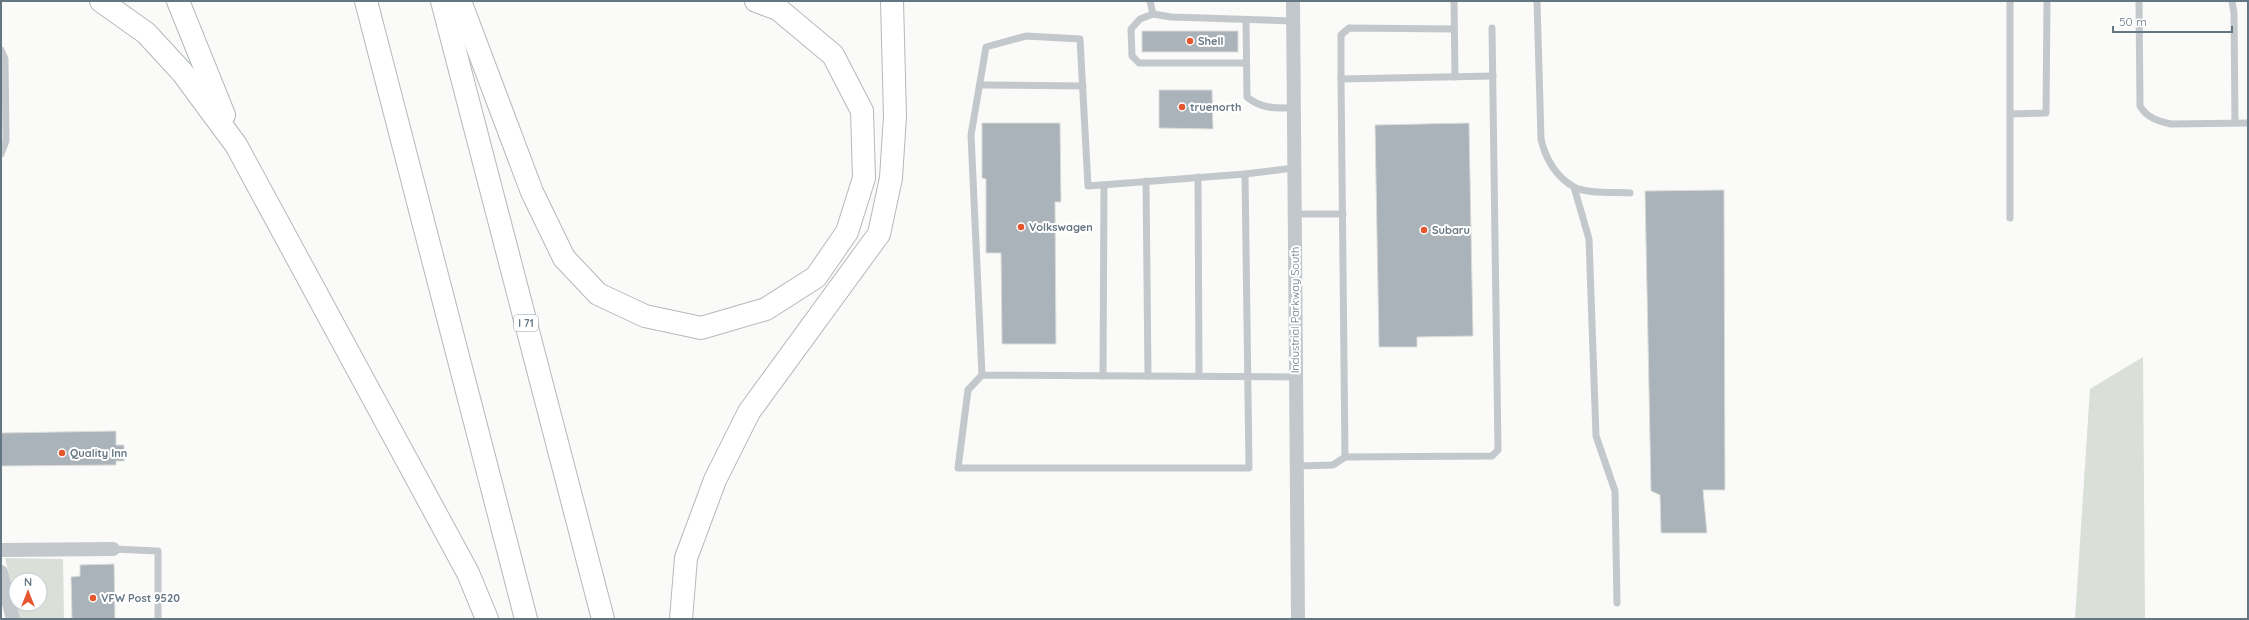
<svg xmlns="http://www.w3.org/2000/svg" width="2249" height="620" viewBox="0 0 2249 620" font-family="Quicksand,sans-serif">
  <rect width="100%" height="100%" fill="#fafaf8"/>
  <!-- green -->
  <g fill="#dadfd7" fill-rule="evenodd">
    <path d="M2143,357l2,262h-70l15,-230z"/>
    <path d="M5,558l58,1 1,60h-44zM16,580h24v24h-24z"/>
  </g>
  <!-- building -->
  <g fill="#aab3b9" stroke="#dcdcda">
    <rect x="1142" y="31" width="96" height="21"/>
    <path d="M1159,90h53l1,39 -54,-1z"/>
    <path d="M982,123h78l1,79h-6l1,142h-54l-1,-91h-15v-74l-4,-1z"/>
    <path d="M1469,123l4,213 -56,1v10h-38l-4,-222z"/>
    <path d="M1724,190l1,300h-22l4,43h-46l-1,-38 -9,-4 -6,-300z"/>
    <path d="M116,431v14h8v16h-8v4l-115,1v-33z"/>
    <path d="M114,564l1,55h-43l-1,-42 9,-1v-11z"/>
  </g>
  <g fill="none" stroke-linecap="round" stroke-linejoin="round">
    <!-- highway casing -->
    <g stroke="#b4b9bd" stroke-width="24">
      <g id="highway">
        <path d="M101,1l45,32 36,39 54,73 232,428 19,46"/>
        <path d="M178,1l46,114"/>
        <path d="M366,1l160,618"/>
        <path d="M442,1l161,618"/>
        <path d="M460,1l72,191 32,66 34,36 47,22 56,12 65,-19 50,-32 31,-45 17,-54 -2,-67 -29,-56 -55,-46 -22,-8"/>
        <path d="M681,619l5,-61 29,-78 34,-68 130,-178 12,-56 4,-62 -3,-115"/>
      </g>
    </g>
    <!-- lane -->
    <g stroke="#c3c8cc" stroke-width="7">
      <path d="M1150,1l3,13 18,3 122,4"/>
      <path d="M1454,1l1,76"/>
      <path d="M1537,1l4,138c4,19 15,38 33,48 12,7 41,5 56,6"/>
      <path d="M2139,1l1,105c7,12 18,15 31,18l77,-1"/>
      <path d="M2232,1l2,12 1,110"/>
      <path d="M1153,14l-13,5 -9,10 1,27 7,7h107"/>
      <path d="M1246,20l1,77c14,12 29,11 47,11"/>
      <path d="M1,50l4,9 1,82 -5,13"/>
      <path d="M1341,79v-44l8,-7 105,1"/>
      <path d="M980,85l103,1"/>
      <path d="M2011,114l35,-1 1,-112"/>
      <path d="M1245,174l49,-6"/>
      <path d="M1198,177l1,199"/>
      <path d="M1146,181l2,195"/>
      <path d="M1574,187l15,52 7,197 19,55 2,112"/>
      <path d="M1295,214h48"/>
      <path d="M2010,218v-217"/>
      <path d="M982,375l-11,-240 15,-88 40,-11 54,3 8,147 157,-12 4,294h-291l10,-78 14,-15c105,1 209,1 314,2"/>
      <path d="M1103,376l1,-191"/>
      <path d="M1345,457l-4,-378 152,-3"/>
      <path d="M1297,466l36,-1 12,-8 147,-1 6,-6 -6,-422"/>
      <path d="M113,549l45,2v68"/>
    </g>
    <!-- street -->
    <g stroke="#c3c8cc" stroke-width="14">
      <path d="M1293,1l5,618"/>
      <path d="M1,550l112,-1"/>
      <path d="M1,572l12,47"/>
    </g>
    <!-- highway -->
    <use href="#highway" stroke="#fff" stroke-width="22"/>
  </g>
  <!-- markers -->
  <g fill="#e4572e" stroke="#fff" stroke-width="1.5">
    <circle cx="1190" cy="41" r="4"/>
    <circle cx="1182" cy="107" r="4"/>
    <circle cx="1021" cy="227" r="4"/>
    <circle cx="1424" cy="230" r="4"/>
    <circle cx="62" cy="453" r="4"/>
    <circle cx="93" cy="598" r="4"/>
  </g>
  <g text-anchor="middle" stroke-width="4" stroke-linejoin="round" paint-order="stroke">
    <!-- shield labels -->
    <rect fill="#fff" stroke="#939fa8" stroke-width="1" x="514" y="315" width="24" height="16" rx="3"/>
    <g font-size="10" font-weight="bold" fill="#657683">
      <text x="526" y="327">I 71</text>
    </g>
    <!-- poi labels -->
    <g font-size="11" font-weight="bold" fill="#657683" stroke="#fff" text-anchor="start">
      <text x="1198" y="45">Shell</text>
      <text x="1190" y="111">truenorth</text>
      <text x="1029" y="231">Volkswagen</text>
      <text x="1432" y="234">Subaru</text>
      <text x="70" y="457">Quality Inn</text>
      <text x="101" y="602">VFW Post 9520</text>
    </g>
    <!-- street labels -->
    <g font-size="11" fill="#657683" stroke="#fff">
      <text transform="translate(1295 310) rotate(-90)" y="4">Industrial Parkway South</text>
    </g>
  </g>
  <!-- border -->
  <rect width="2249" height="620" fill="none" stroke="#657683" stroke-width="4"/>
  <!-- north arrow -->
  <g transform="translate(28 592)"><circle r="19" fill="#ffffff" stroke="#c1c8cd"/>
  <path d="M0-3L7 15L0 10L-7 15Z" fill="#e4572e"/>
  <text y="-6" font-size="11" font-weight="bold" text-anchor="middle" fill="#657683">N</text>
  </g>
  <!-- scale -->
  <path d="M2113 26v6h119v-6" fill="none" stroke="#657683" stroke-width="2"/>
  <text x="2119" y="26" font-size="12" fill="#657683" stroke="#ffffff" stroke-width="3" paint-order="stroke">50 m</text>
</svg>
